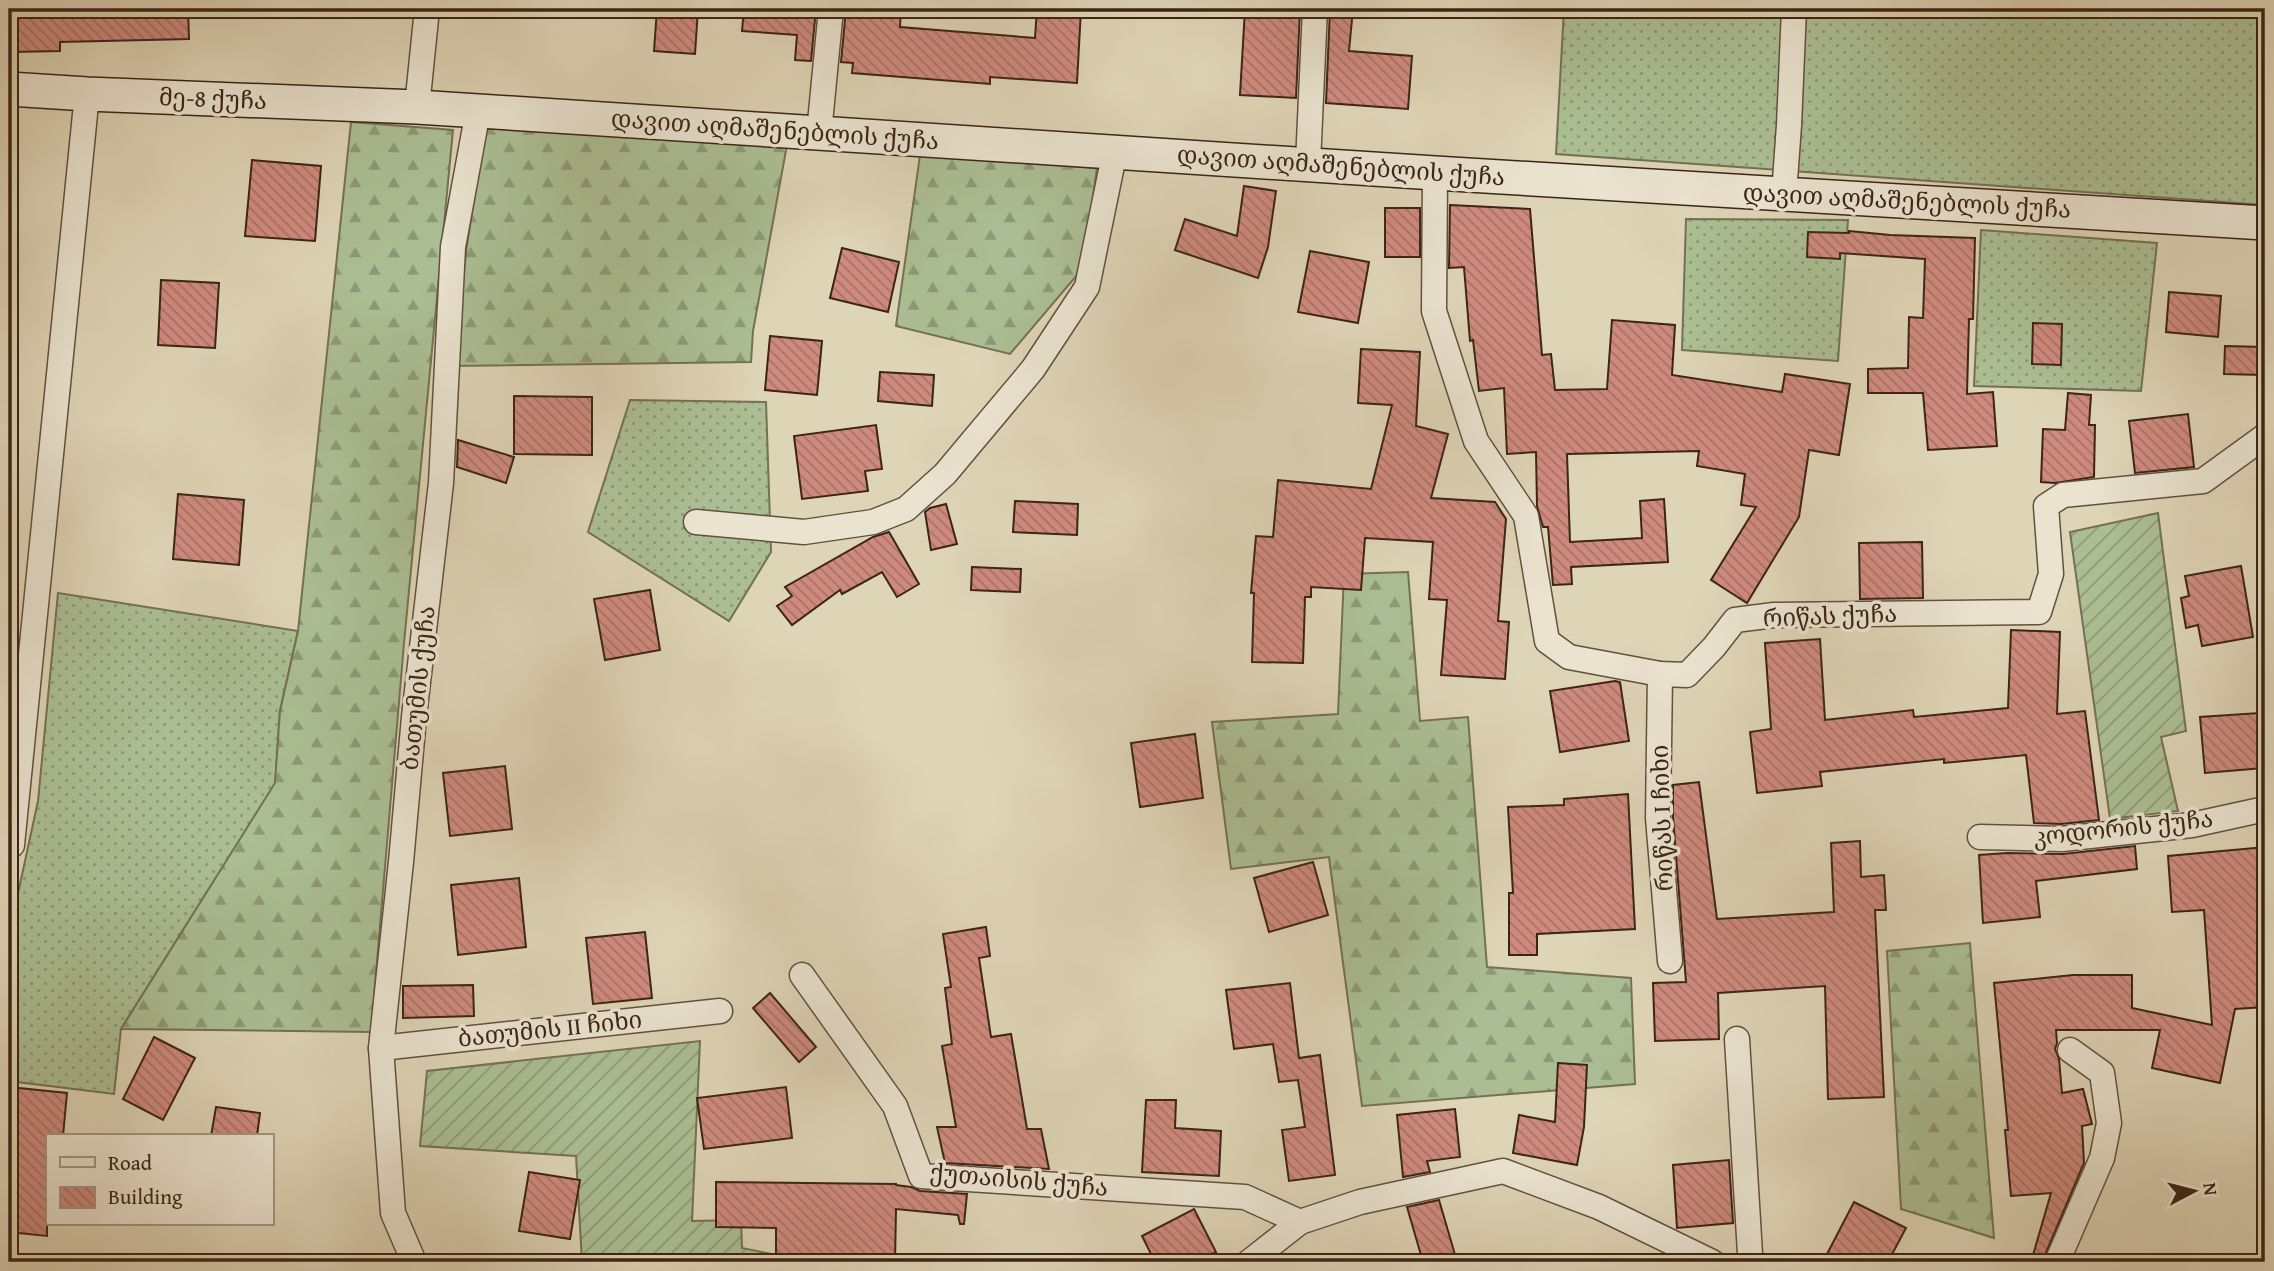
<svg xmlns="http://www.w3.org/2000/svg" width="2274" height="1271" viewBox="0 0 2274 1271" font-family="'Gentium Book Plus','Noto Serif Georgian',serif">
  <defs>
    <pattern id="grass-dots" width="8" height="8" patternUnits="userSpaceOnUse" patternTransform="scale(1.75)"><rect width="8" height="8" fill="#abbe93"/><path d="M2 2h.1M6 6h.1" fill="none" stroke="#8c9a77" stroke-width="1.8" stroke-linecap="round"/></pattern>
    <pattern id="forest-firs" width="22" height="20" patternUnits="userSpaceOnUse" patternTransform="scale(1.75)"><rect width="22" height="20" fill="#abbe93"/><path d="M5 1l3.5 6h-7zM16 11l3.5 6h-7z" fill="#8c9a77"/></pattern>
    <pattern id="garden-furrows" width="10" height="10" patternUnits="userSpaceOnUse" patternTransform="scale(1.75)"><rect width="10" height="10" fill="#abbe93"/><path d="M-1 1l2-2M0 10L10 0M9 11l2-2" fill="none" stroke="#8c9a77"/></pattern>
    <pattern id="building-back-hatch" width="6" height="6" patternUnits="userSpaceOnUse" patternTransform="scale(1.75)"><rect width="6" height="6" fill="#cf8a7e"/><path d="M-1 5l2 2M0 0l6 6M5-1l2 2" fill="none" stroke="#a97166"/></pattern>
  </defs>
  <rect width="100%" height="100%" fill="#ded4b6"/>
  <filter id="stains"><feTurbulence type="fractalNoise" baseFrequency=".00286" numOctaves="4"/><feColorMatrix values="0 0 0 0 .2 0 0 0 0 .09 0 0 0 0 .02 0 0 0 .5 -.17"/></filter>
  <radialGradient id="worn" r=".72"><stop offset=".6" stop-color="#630" stop-opacity="0"/><stop offset="1" stop-color="#630" stop-opacity=".3"/></radialGradient>
  <!-- grass -->
  <g fill="url(#grass-dots)" stroke="#747154" stroke-width="2">
    <path d="M1564,9h701v196l-709,-51z"/>
    <path d="M1686,219l162,1 -10,141 -156,-11z"/>
    <path d="M1981,230l176,13 -16,148 -167,-5z"/>
    <path d="M630,400l136,2 5,150 -42,69 -141,-89z"/>
    <path d="M58,593l240,38 -18,80 -5,73 -154,245 -7,65 -105,-13v-146l29,-134z"/>
  </g>
  <!-- forest -->
  <g fill="url(#forest-firs)" stroke="#747154" stroke-width="2">
    <path d="M351,122l102,8 -49,513 -33,389 -250,-3 154,-246 5,-72 18,-80z"/>
    <path d="M485,128l302,17 -34,186 -2,31 -298,4 14,-121z"/>
    <path d="M920,155l177,13 -14,100 -73,86 -114,-28z"/>
    <path d="M1408,572l12,149 48,-4 19,250 144,11 4,106 -273,22 -33,-249 -98,12 -19,-147 126,-8 6,-140z"/>
    <path d="M1970,943l24,295 -93,-29 -14,-258z"/>
  </g>
  <!-- garden -->
  <g fill="url(#garden-furrows)" stroke="#747154" stroke-width="2">
    <path d="M2158,513l28,218 -25,6 17,74 -68,8 -40,-287z"/>
    <path d="M700,1041l-8,180 49,-1 1,28 34,7v7h-194l-6,-106 -156,-10 7,-75z"/>
  </g>
  <!-- building -->
  <g fill="url(#building-back-hatch)" stroke="#3c2416" stroke-width="2">
    <path d="M11,9h177l1,30 -129,3v9l-48,1z"/>
    <path d="M657,9h41l-3,45 -41,-3z"/>
    <path d="M744,9h72l-5,52 -16,-1 2,-25 -55,-4z"/>
    <path d="M846,9h55l-1,18 135,11 2,-29h44l-4,74 -87,-6v7l-138,-11 1,-10 -12,-1z"/>
    <path d="M1245,9h55l-4,89 -56,-3z"/>
    <path d="M1330,9h23l-4,42 63,5 -4,53 -82,-6z"/>
    <path d="M252,160l69,6 -6,75 -70,-5z"/>
    <path d="M1244,186l32,5 -8,56 -10,31 -83,-28 10,-31 52,17z"/>
    <path d="M1450,205l80,4 12,146 9,-1 4,36 52,-1 5,-69 63,5 -3,50 110,17 3,-18 65,10 -11,71 -30,-5 -10,67 -52,86 -36,-23 45,-73 -15,-2 4,-31 -48,-8 2,-15 -132,3 3,88 72,-4 -2,-37 24,-2 4,63 -97,5 1,17 -19,1 -5,-58h-5l-6,-21 -1,-54 -29,2 -3,-66 -25,3 -6,-51 -3,1 -6,-74 -15,1z"/>
    <rect x="1385" y="208" width="35" height="49"/>
    <path d="M1849,231l41,4 85,3 -2,81h-4l-2,75 26,-2 4,54 -69,4 -5,-57h-55v-24l40,-1 1,-51 14,1 2,-59 -85,-6v6l-33,-2 1,-25 41,1z"/>
    <path d="M842,248l57,14 -11,50 -58,-14z"/>
    <path d="M1310,251l59,11 -11,61 -60,-11z"/>
    <path d="M161,280l58,3 -4,65 -57,-3z"/>
    <path d="M2169,292l52,4 -3,41 -52,-5z"/>
    <path d="M2033,323l29,1 -1,41 -29,-1z"/>
    <path d="M770,336l52,5 -5,54 -52,-5z"/>
    <path d="M2225,346l39,1 -1,28 -39,-1z"/>
    <path d="M1361,349l59,3 -4,74 32,8 -17,64 64,4 11,17 -8,102 11,1 -4,57 -64,-4 6,-75 -18,-1 4,-57 -68,-4 -4,52 -50,-3v10h-6l-2,66 -51,-1 2,-69h-3l5,-57 17,1 5,-57 93,9 21,-84 -34,-2z"/>
    <path d="M880,372l54,3 -2,31 -54,-5z"/>
    <path d="M2068,393l23,2 -2,30h6l-1,52 -39,6 -14,-1 2,-53 22,1z"/>
    <path d="M514,396l78,1v58l-78,-1z"/>
    <path d="M2188,414l6,53 -59,6 -6,-52z"/>
    <path d="M876,425l6,44 -17,2 3,20 -66,8 -8,-63z"/>
    <path d="M458,440l56,17 -8,26 -49,-16z"/>
    <path d="M178,494l66,6 -5,65 -66,-6z"/>
    <path d="M1015,501l63,3 -1,31 -64,-3z"/>
    <path d="M946,504l11,40 -26,6 -6,-38 5,-4z"/>
    <path d="M889,532l30,52 -22,13 -15,-25 -40,22 -2,-4 -48,35 -15,-19 15,-10 -7,-9 88,-50z"/>
    <path d="M1922,542l1,56 -63,1 -1,-56z"/>
    <path d="M2241,566l12,71 -51,9 -4,-21 -12,3 -5,-30 8,-2 -4,-20z"/>
    <path d="M972,567l49,2 -1,23 -49,-2z"/>
    <path d="M650,590l10,60 -55,10 -11,-61z"/>
    <path d="M2011,630l49,2 -3,82 28,-3 14,109 -38,4 -27,-1 -8,-68 -82,8v-4l-124,13 2,14 -65,7 -7,-61 21,-3 -6,-86 55,-4 5,81 88,-10 1,7 94,-9z"/>
    <path d="M1615,681l5,1 9,59 -69,11 -10,-61z"/>
    <path d="M2259,713l4,55 -58,5 -5,-56z"/>
    <path d="M1195,734l8,64 -63,9 -9,-64z"/>
    <path d="M505,766l7,63 -62,7 -7,-63z"/>
    <path d="M1699,782l18,137 117,-7 -3,-69 29,-2 1,36 23,-2 2,35h-11l9,187 -56,2 -3,-113 -107,7 1,46 -64,2 -2,-58 33,-1 -13,-165v-32z"/>
    <path d="M1628,794l7,135 -98,5v21h-28v-62h4l-5,-86 56,-2v-6z"/>
    <path d="M2135,846l2,23 -101,12 4,36 -57,6 -4,-68 28,-2 56,1z"/>
    <path d="M2265,847v160l-30,2 -15,74 -68,-15 8,-38h-104l1,13 -2,6 4,10 3,34 21,-4 9,35 -10,2 2,37 -42,99h-11l20,-69 -40,3 -6,-66h3l-14,-147 79,-8h59v33l80,17 -8,-115 -32,2 -4,-56z"/>
    <path d="M1313,862l15,53 -59,17 -15,-54z"/>
    <path d="M519,878l7,69 -68,8 -7,-70z"/>
    <path d="M986,927l4,29 -11,2 12,79 20,-3 16,95h14l8,40 -104,-6 -8,-36h19l-14,-81 10,-2 -7,-56 6,-1 -8,-53z"/>
    <path d="M645,932l7,66 -59,6 -7,-66z"/>
    <path d="M1290,983l9,75 21,-3 15,120 -46,6 -7,-51 23,-3 -7,-47 -19,2 -6,-38 -39,5 -8,-59z"/>
    <path d="M473,985l1,31 -71,2v-32z"/>
    <path d="M770,993l46,54 -17,15 -46,-54z"/>
    <path d="M154,1037l41,21 -32,62 -40,-21z"/>
    <path d="M1558,1063l29,2 -3,62 -7,38 -64,-12 6,-38 36,7z"/>
    <path d="M9,1087l58,6 -4,43h-16v100l-38,-4z"/>
    <path d="M786,1087l6,51 -88,11 -7,-51z"/>
    <path d="M1146,1100h30l-1,28 46,3 -2,45 -77,-4z"/>
    <path d="M216,1107l44,6 -3,23h-46z"/>
    <path d="M1455,1109l5,48 -33,4 3,11 -27,5 -6,-62z"/>
    <path d="M1729,1160l4,63 -56,5 -4,-63z"/>
    <path d="M529,1172l51,8 -10,59 -51,-8z"/>
    <path d="M716,1182l180,2v1l15,2 9,4 47,3 -3,30h-4l-2,-9 -62,-6 -1,53h-91v-4h-28v-30l-60,-1z"/>
    <path d="M1439,1200l17,58 -13,4h-20l-16,-55z"/>
    <path d="M1854,1202l52,26 -18,34h-45l-16,-8z"/>
    <path d="M1194,1209l22,43 -21,10h-40l-13,-26z"/>
  </g>
  <g fill="none" stroke-linecap="round" stroke-linejoin="round">
    <!-- street casing -->
    <g stroke="#64503e" stroke-width="27">
      <g id="street">
        <path d="M417,107l10,-98"/>
        <path d="M819,133l12,-124"/>
        <path d="M1308,163l7,-154"/>
        <path d="M1435,173l-1,138 42,130 50,75 21,125 22,16 91,17 27,1 27,-28 21,-27 39,-5 265,-3 12,-38 -5,-68 17,-11 140,-14 62,-45"/>
        <path d="M1784,194l5,-69 5,-116"/>
        <path d="M696,522l108,10 69,-10 33,-13 39,-35 88,-105 54,-82 28,-136"/>
        <path d="M1660,674l-2,144 12,143"/>
        <path d="M1980,837l82,2 130,-14 73,-16"/>
        <path d="M12,845l75,-751"/>
        <path d="M802,975l93,131 26,70 324,21 55,25"/>
        <path d="M1737,1039l13,215 -2,8"/>
        <path d="M381,1048l339,-37"/>
        <path d="M414,1262l-21,-49 -12,-165 20,-186 13,-145 27,-234 12,-236 25,-136"/>
        <path d="M1249,1262l51,-40 60,-20 143,-31 96,36 113,55"/>
        <path d="M2057,1262l45,-104 7,-35 -7,-50 -32,-23"/>
      </g>
    </g>
    <!-- secondary casing -->
    <g stroke="#3c2416" stroke-width="36">
      <path id="secondary" d="M9,89l78,5 330,13 1018,66 830,50"/>
    </g>
    <!-- street -->
    <use href="#street" stroke="#eae3d0" stroke-width="24"/>
    <!-- secondary -->
    <use href="#secondary" stroke="#eae3d0" stroke-width="33"/>
  </g>
  <g text-anchor="middle" stroke-width="7" stroke-linejoin="round" paint-order="stroke">
    <!-- street labels -->
    <g font-size="24" fill="#3c2416" stroke="#eae3d0">
      <text transform="translate(213 99) rotate(2)" y="8">მე-8 ქუჩა</text>
      <text transform="translate(775 130) rotate(4)" y="8">დავით აღმაშენებლის ქუჩა</text>
      <text transform="translate(1341 166) rotate(4)" y="8">დავით აღმაშენებლის ქუჩა</text>
      <text transform="translate(1907 201) rotate(3)" y="8">დავით აღმაშენებლის ქუჩა</text>
      <text transform="translate(1830 616) rotate(-2)" y="8">რიწას ქუჩა</text>
      <text transform="translate(418 688) rotate(-84)" y="8">ბათუმის ქუჩა</text>
      <text transform="translate(1662 818) rotate(-92)" y="8">რიწას I ჩიხი</text>
      <text transform="translate(2123 828) rotate(-6)" y="8">კოდორის ქუჩა</text>
      <text transform="translate(550 1029) rotate(-6)" y="8">ბათუმის II ჩიხი</text>
      <text transform="translate(1019 1180) rotate(5)" y="8">ქუთაისის ქუჩა</text>
    </g>
  </g>
  <!-- margin -->
  <rect width="2274" height="1271" fill="none" stroke="#ded4b6" stroke-width="35"/>
  <rect x="10" y="10" width="2253" height="1250" fill="none" stroke="#3c2416" stroke-width="3.5"/>
  <rect x="18" y="18" width="2239" height="1236" fill="none" stroke="#3c2416" stroke-width="2"/>
  <!-- legend -->
  <rect x="46" y="1134" width="228" height="91" fill="#eae3d0" stroke="#a49786" stroke-width="2"/>
  <rect x="60" y="1157" width="35" height="10" fill="#eae3d0" stroke="#a49786" stroke-width="2"/>
  <text x="108" y="1170" font-size="21" fill="#3c2416">Road</text>
  <rect x="60" y="1187" width="35" height="21" fill="url(#building-back-hatch)" stroke="#a49786" stroke-width="2"/>
  <text x="108" y="1204" font-size="21" fill="#3c2416">Building</text>
  <!-- north arrow -->
  <g transform="translate(2194 1191) rotate(83)" stroke="#eae3d0" stroke-width="5" paint-order="stroke">
  <path d="M0-5L12 26L0 18L-12 26Z" fill="#3c2416"/>
  <text y="-10" font-size="19" font-weight="bold" text-anchor="middle" fill="#3c2416">N</text>
  </g>
  <rect width="100%" height="100%" filter="url(#stains)"/>
  <rect width="100%" height="100%" fill="url(#worn)"/>
</svg>
